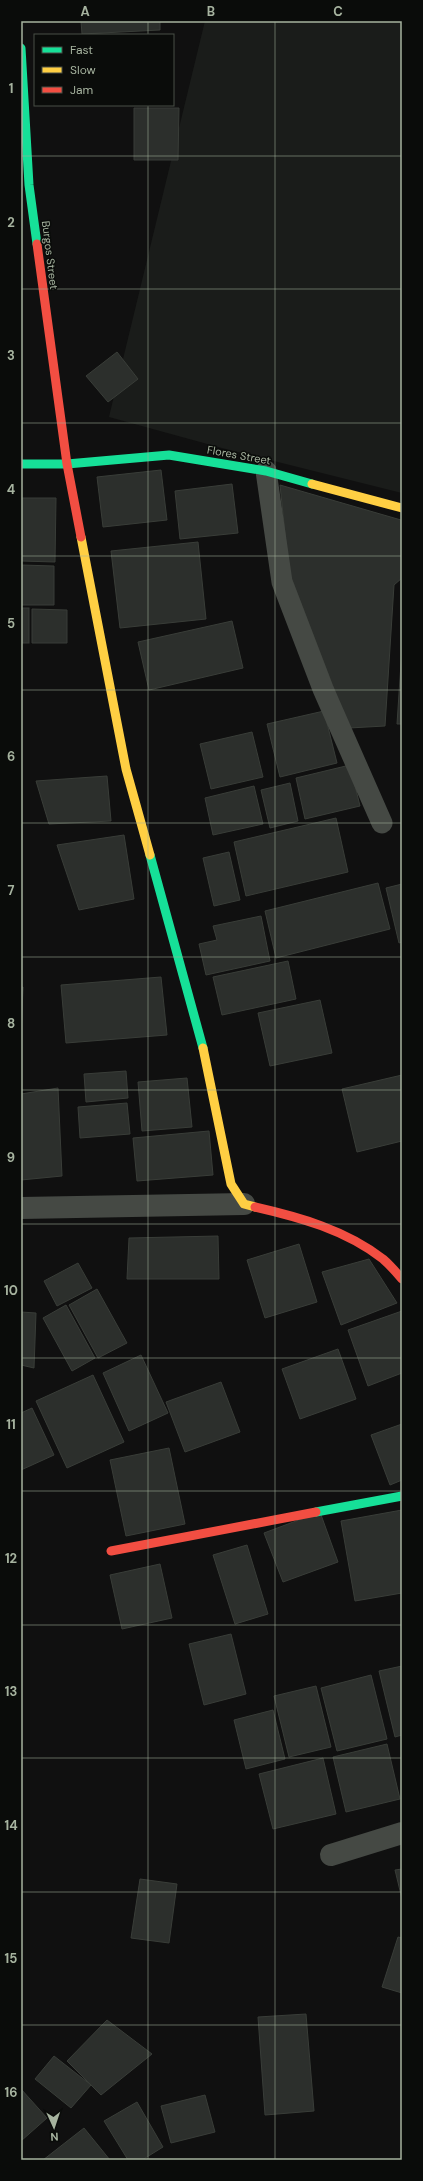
<svg xmlns="http://www.w3.org/2000/svg" width="423" height="2181" viewBox="0 0 423 2181" font-family="'DM Sans',sans-serif">
  <rect width="100%" height="100%" fill="#101010"/>
  <!-- built -->
  <path fill="#1a1c1a" d="M205,21h197v472l-180,-45 -113,-31z"/>
  <!-- building -->
  <g fill="#2c2f2c" stroke="#393d38">
    <path d="M81,21h79v9l-78,4z"/>
    <path d="M134,108h45l-1,52h-44z"/>
    <path d="M117,352l21,27 -30,23 -22,-26z"/>
    <path d="M161,470l6,50 -64,7 -6,-50z"/>
    <path d="M232,484l6,49 -58,6 -5,-48z"/>
    <path d="M280,485l121,35 1,58 -8,7 -9,141 -36,2 -60,-156z"/>
    <path d="M21,498h35l-1,64 -34,-1z"/>
    <path d="M198,542l8,77 -86,9 -9,-77z"/>
    <path d="M21,565l33,1v39h-33z"/>
    <rect x="21" y="608" width="8" height="35"/>
    <path d="M32,609l35,1v33h-35z"/>
    <path d="M232,621l11,47 -94,22 -11,-48z"/>
    <path d="M402,648v76h-5z"/>
    <path d="M324,711l13,52 -57,14 -13,-53z"/>
    <path d="M252,732l11,45 -52,12 -11,-45z"/>
    <path d="M350,765l10,41 -55,13 -9,-41z"/>
    <path d="M107,776l4,45 -62,3 -13,-43z"/>
    <path d="M290,783l8,38 -28,7 -9,-38z"/>
    <path d="M254,786l9,38 -50,11 -8,-37z"/>
    <path d="M336,818l12,54 -102,24 -12,-54z"/>
    <path d="M124,835l10,64 -55,11 -22,-65z"/>
    <path d="M229,852l11,48 -26,6 -11,-48z"/>
    <path d="M378,883l12,46 -114,29 -11,-47z"/>
    <path d="M402,884v58l-3,1 -13,-55z"/>
    <path d="M261,916l9,45 -64,14 -7,-31 18,-4 -4,-14z"/>
    <path d="M288,961l8,38 -74,16 -9,-38z"/>
    <path d="M161,977l6,58 -101,8 -5,-58z"/>
    <path d="M21,987h2l-2,52z"/>
    <path d="M320,1000l12,53 -62,13 -12,-53z"/>
    <path d="M126,1071l2,27 -42,4 -2,-28z"/>
    <path d="M402,1075v66l-45,11 -15,-63z"/>
    <path d="M187,1078l5,49 -50,4 -4,-49z"/>
    <path d="M58,1088l4,88 -41,4v-86z"/>
    <path d="M127,1103l3,31 -50,4 -2,-31z"/>
    <path d="M209,1131l4,44 -76,6 -4,-43z"/>
    <path d="M218,1236l1,43h-92l2,-41z"/>
    <path d="M299,1244l18,58 -52,16 -18,-58z"/>
    <path d="M369,1259l28,44 -56,22 -19,-53z"/>
    <path d="M78,1263l14,25 -35,18 -13,-25z"/>
    <path d="M97,1289l30,54 -29,15 -29,-53z"/>
    <path d="M66,1305l29,53 -23,13 -29,-53z"/>
    <path d="M402,1311v62l-34,13 -20,-56z"/>
    <path d="M21,1312l15,1 -2,55 -13,-3z"/>
    <path d="M338,1349l18,50 -56,20 -18,-50z"/>
    <path d="M141,1355l27,58 -39,18 -26,-58z"/>
    <path d="M93,1375l31,67 -57,26 -31,-67z"/>
    <path d="M221,1382l19,50 -55,20 -19,-50z"/>
    <path d="M32,1408l22,47 -33,15v-57z"/>
    <path d="M402,1424v56l-12,5 -19,-50z"/>
    <path d="M169,1448l16,76 -59,12 -16,-76z"/>
    <path d="M402,1510v83l-47,8 -14,-80z"/>
    <path d="M320,1512l18,50 -55,20 -19,-49z"/>
    <path d="M247,1545l21,69 -33,10 -22,-69z"/>
    <path d="M160,1564l12,54 -50,11 -12,-54z"/>
    <path d="M231,1634l15,60 -42,11 -15,-61z"/>
    <path d="M402,1666v69l-7,2 -16,-66z"/>
    <path d="M371,1675l16,64 -50,12 -16,-63z"/>
    <path d="M316,1686l15,61 -42,10 -15,-61z"/>
    <path d="M273,1710l12,49 -39,10 -12,-49z"/>
    <path d="M387,1744l13,55 -54,13 -13,-55z"/>
    <path d="M323,1758l13,56 -63,15 -14,-55z"/>
    <path d="M402,1869v30l-7,-29z"/>
    <path d="M140,1879l37,5 -8,59 -38,-5z"/>
    <path d="M398,1937l4,1v55l-20,-6z"/>
    <path d="M306,2014l8,97 -49,4 -7,-98z"/>
    <path d="M107,2020l45,34 -51,41 -34,-34z"/>
    <path d="M54,2056l37,29 -20,23 -36,-29z"/>
    <path d="M21,2089l26,29 -26,23z"/>
    <path d="M205,2095l10,37 -44,11 -10,-37z"/>
    <path d="M137,2102l26,45 -21,13h-14l-24,-39z"/>
    <path d="M84,2128l26,32h-67z"/>
  </g>
  <g fill="none" stroke-linecap="round" stroke-linejoin="round">
    <!-- lane -->
    <path stroke="#454944" stroke-width="21" d="M266,471l16,111 41,107 59,134"/>
    <!-- street -->
    <g stroke="#454944" stroke-width="22">
      <path d="M21,1208l223,-4"/>
      <path d="M331,1855l71,-22"/>
    </g>
    <!-- fast -->
    <g stroke="#16e098" stroke-width="9">
      <path d="M21,48l8,137 8,59"/>
      <path d="M21,464h46l102,-9 97,16 46,13"/>
      <path d="M150,855l53,193"/>
      <path d="M316,1512l86,-16"/>
    </g>
    <!-- slow -->
    <g stroke="#ffcf43" stroke-width="9">
      <path d="M312,484l90,24"/>
      <path d="M81,537l45,232 24,86"/>
      <path d="M203,1048l28,136 13,20 11,3"/>
    </g>
    <!-- jam -->
    <g stroke="#f24e42" stroke-width="9">
      <path d="M37,244l30,220 14,73"/>
      <path d="M255,1207c44,10 91,23 128,52 7,6 13,13 19,20"/>
      <path d="M111,1551l205,-39"/>
    </g>
  </g>
  <!-- grid -->
  <path fill="none" stroke="#a6b39f" stroke-width="1" stroke-opacity="0.55" d="M148,21v14M275,21v2139M148,105v2055M21,156h381M21,289h381M21,423h381M21,556h381M21,690h381M21,823h381M21,957h381M21,1090h381M21,1224h381M21,1358h381M21,1491h381M21,1625h381M21,1758h381M21,1892h381M21,2025h381"/>
  <g text-anchor="middle" stroke-width="3" stroke-linejoin="round" paint-order="stroke">
    <!-- street labels -->
    <g font-size="11" fill="#a6b39f" stroke="#0a0c0a">
      <text transform="translate(50 255) rotate(83)" y="4">Burgos Street</text>
      <text transform="translate(239 455) rotate(10)" y="4">Flores Street</text>
    </g>
  </g>
  <!-- border -->
  <rect width="423" height="2181" fill="none" stroke="#0a0c0a" stroke-width="44"/>
  <!-- legend -->
  <rect x="34" y="34" width="140" height="72" fill="#0a0c0a" stroke="#484f46"/>
  <rect x="42" y="47" width="20" height="6" fill="#16e098" stroke="#484f46"/>
  <text x="70" y="54" font-size="12" fill="#a6b39f">Fast</text>
  <rect x="42" y="67" width="20" height="6" fill="#ffcf43" stroke="#484f46"/>
  <text x="70" y="74" font-size="12" fill="#a6b39f">Slow</text>
  <rect x="42" y="87" width="20" height="6" fill="#f24e42" stroke="#484f46"/>
  <text x="70" y="94" font-size="12" fill="#a6b39f">Jam</text>
  <!-- north arrow -->
  <g transform="translate(54 2127) rotate(177)" stroke="#0a0c0a" stroke-width="3" paint-order="stroke">
  <path d="M0-3L7 15L0 10L-7 15Z" fill="#a6b39f"/>
  <text y="-6" font-size="11" font-weight="bold" text-anchor="middle" fill="#a6b39f">N</text>
  </g>
  <rect x="22" y="22" width="379" height="2137" fill="none" stroke="#a6b39f" stroke-width="1.5"/>
  <g font-size="13" text-anchor="middle" font-weight="bold" fill="#a6b39f">
    <text x="85" y="16">A</text>
    <text x="211" y="16">B</text>
    <text x="338" y="16">C</text>
    <text x="11" y="93">1</text>
    <text x="11" y="227">2</text>
    <text x="11" y="360">3</text>
    <text x="11" y="494">4</text>
    <text x="11" y="628">5</text>
    <text x="11" y="761">6</text>
    <text x="11" y="895">7</text>
    <text x="11" y="1028">8</text>
    <text x="11" y="1162">9</text>
    <text x="11" y="1295">10</text>
    <text x="11" y="1429">11</text>
    <text x="11" y="1563">12</text>
    <text x="11" y="1696">13</text>
    <text x="11" y="1830">14</text>
    <text x="11" y="1963">15</text>
    <text x="11" y="2097">16</text>
  </g>
</svg>
